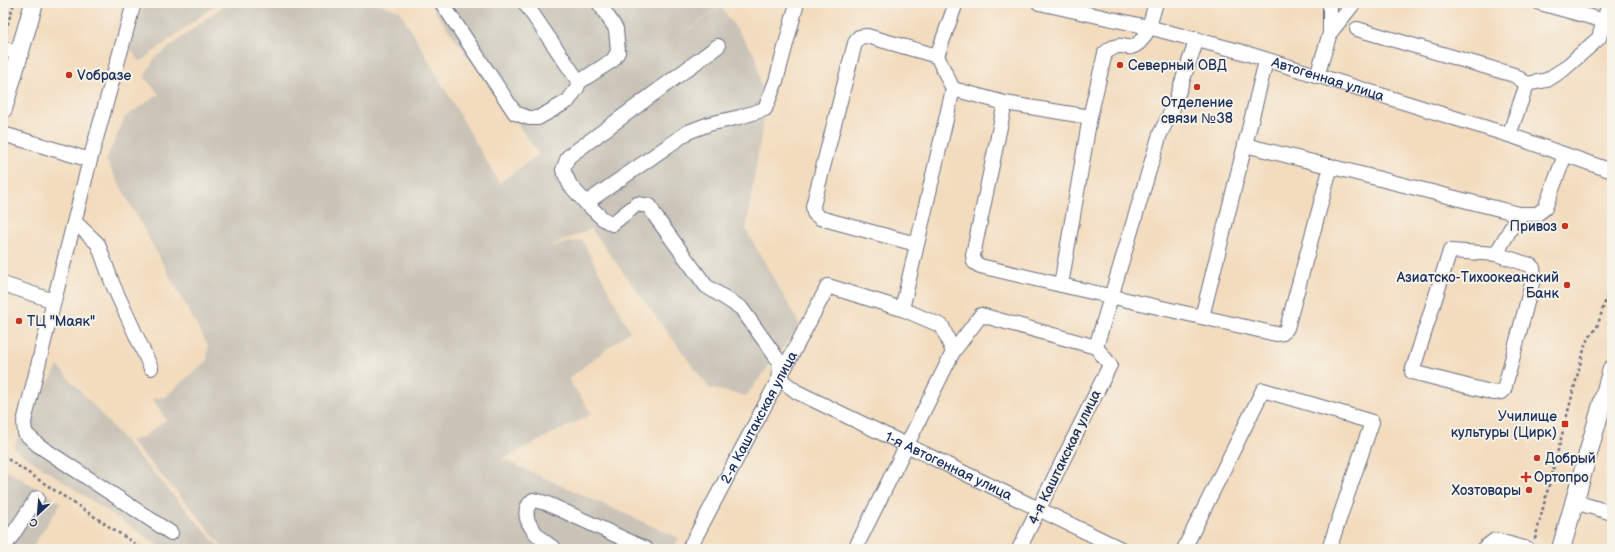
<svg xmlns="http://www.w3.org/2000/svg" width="1615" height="552" viewBox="0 0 1615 552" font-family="'Balsamiq Sans',sans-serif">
  <rect width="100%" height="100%" fill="#f7f3e8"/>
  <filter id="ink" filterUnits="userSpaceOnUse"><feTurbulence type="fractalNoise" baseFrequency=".025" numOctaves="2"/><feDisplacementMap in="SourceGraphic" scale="8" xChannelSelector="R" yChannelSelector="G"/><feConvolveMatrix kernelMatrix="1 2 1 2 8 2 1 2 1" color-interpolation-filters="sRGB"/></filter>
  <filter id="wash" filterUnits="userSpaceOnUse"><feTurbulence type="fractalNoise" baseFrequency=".012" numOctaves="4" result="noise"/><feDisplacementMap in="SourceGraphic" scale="16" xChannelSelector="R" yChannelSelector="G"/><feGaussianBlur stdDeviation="0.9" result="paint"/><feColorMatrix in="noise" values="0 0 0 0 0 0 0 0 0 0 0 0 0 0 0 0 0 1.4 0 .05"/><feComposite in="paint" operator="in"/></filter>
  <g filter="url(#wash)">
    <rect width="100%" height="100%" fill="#f3dcbe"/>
    <!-- industrial -->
    <g fill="#c9c3b8">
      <path d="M144,3h74l-78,59 -10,-14z"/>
      <path d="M227,3h150l23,8 99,172 40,-29 -110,-151h296l-78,57 74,-53 35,49 9,53 -19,121 54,95 -54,71 -37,-8 -118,-159 -43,18 34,-7 48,91 -62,48 24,35 -90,45 177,79 -6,11h-449l-30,-38 -64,-70 13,-4 23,-17 -14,-22 13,-1 42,-37 1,-14 -102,-186 19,-43 34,-23 -15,-17 11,-19z"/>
      <path d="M58,366l163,183h-57l-151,-101z"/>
      <path d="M3,468l58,35 -30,46h-28z"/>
    </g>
  </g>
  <g filter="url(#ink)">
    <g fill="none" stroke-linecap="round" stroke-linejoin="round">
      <!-- minor casing -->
      <g stroke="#676c80" stroke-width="16">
        <g id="minor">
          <path d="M442,3l73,110 14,5h9l30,-17 9,-13 2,-6 -54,-79"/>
          <path id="s1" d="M1039,3l109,24 91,24 270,84 103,36"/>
          <path d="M1540,3l72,20"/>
          <path d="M1357,29l157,46 13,9"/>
          <path d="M1330,33v-30"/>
          <path d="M718,46l-150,111 -5,13 7,15 16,18 102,-71 21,-8 31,-7 25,-8 11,-28 21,-78"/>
          <path d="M3,48l16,6"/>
          <path d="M937,56l19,-53"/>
          <path d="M1317,76l13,-43 24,-30"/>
          <path d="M579,82l34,-22 5,-8 -2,-23 -17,-26"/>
          <path d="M1005,103l-32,152 1,7 6,4 81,19 29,-168"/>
          <path d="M3,134l87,26"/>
          <path d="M1509,135l18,-51 20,-4 17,-11 35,-31 10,-35"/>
          <path d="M1245,145l274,69h18l8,-6 20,-53"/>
          <path d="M586,203l16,15 10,6 25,-20 13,2 5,10 51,70 35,22 38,53 1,17"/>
          <path d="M75,222l23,22 15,41 38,83"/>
          <path d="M916,244l-96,-26 -6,-5 -1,-7 42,-163 4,-6 8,-1 70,20 16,33 52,14 85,14 15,-64c5,-4 10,-8 17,-7 3,0 6,2 9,1 17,-4 20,-30 25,-44"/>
          <path d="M1496,254l-46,-3 -38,121 82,21 7,-1 3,-2 30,-114 -1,-8 -3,-3 -34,-11 23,-40"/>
          <path d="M3,284l51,17 -30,121 1,11 13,12 133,88"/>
          <path d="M1061,285l215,49 7,-1 4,-5 44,-162"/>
          <path d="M54,301l36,-141 44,-157"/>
          <path d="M902,309l51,-220"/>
          <path d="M1202,317l64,-256"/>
          <path d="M1096,347l64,-213 13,-26 24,-69"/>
          <path id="s2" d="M780,379l17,13 324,157"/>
          <path d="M1575,502l37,11"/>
          <path d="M3,549l34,-51"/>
          <path d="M555,549c-15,-9 -41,-33 -22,-49l13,3 100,46"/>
          <path id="s3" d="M689,549l139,-263 74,23 40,17 11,26"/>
          <path d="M855,549l98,-197 28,-37 115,32 14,18 -91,184"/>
          <path d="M1184,549l79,-159 109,32 -43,127"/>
          <path d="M1483,549l12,-9 33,9"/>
        </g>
      </g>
      <!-- major casing -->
      <g stroke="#676c80" stroke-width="20">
        <g id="major">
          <path d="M3,109l31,-106"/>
          <path d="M1561,549l51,-180"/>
        </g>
      </g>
      <!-- path -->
      <g stroke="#676c80" stroke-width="2.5" stroke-dasharray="3 3" stroke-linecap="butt">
        <path d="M4,36l10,-33"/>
        <path d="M1609,192l3,1"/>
        <path d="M3,456l140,93"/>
        <path d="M1535,539l51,-197 11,-15 15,-47"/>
      </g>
      <!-- minor -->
      <use href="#minor" stroke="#fff" stroke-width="14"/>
      <!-- major -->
      <use href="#major" stroke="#fff" stroke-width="18"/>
    </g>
  </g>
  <!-- markers -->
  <g fill="#c8321e" stroke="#f7f3e8" stroke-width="1.5">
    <circle cx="1120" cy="65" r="4"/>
    <circle cx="69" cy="75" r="4"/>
    <circle cx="1197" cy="87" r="4"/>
    <circle cx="1565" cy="226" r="4"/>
    <circle cx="1567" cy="285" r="4"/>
    <circle cx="19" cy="321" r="4"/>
    <rect x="1561" y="420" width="8" height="8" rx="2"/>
    <circle cx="1537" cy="458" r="4"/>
    <path d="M1524 471h4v4h4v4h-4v4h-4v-4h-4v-4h4z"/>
    <circle cx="1529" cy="490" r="4"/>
  </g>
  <g text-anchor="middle" stroke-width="4" stroke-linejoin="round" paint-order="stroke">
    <!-- poi labels -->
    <g font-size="14" fill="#1b2f5e" stroke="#f7f3e8" text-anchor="start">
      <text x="1128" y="70">Северный ОВД</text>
      <text x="77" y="80">Vобразе</text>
      <text x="1197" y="107" text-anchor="middle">Отделение<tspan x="1197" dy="16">связи №38</tspan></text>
      <text x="1557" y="231" text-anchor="end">Привоз</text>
      <text x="1559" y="282" text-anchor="end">Азиатско-Тихоокеанский<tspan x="1559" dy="16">Банк</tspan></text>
      <text x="27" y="326">ТЦ "Маяк"</text>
      <text x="1557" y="421" text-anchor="end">Училище<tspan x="1557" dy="16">культуры (Цирк)</tspan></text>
      <text x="1545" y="463">Добрый</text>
      <text x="1534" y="482">Ортопро</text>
      <text x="1521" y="495" text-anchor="end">Хозтовары</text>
    </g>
    <!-- street labels -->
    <g font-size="14" fill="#1b2f5e" stroke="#f7f3e8">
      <text dy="5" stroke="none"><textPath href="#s1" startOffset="299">Автогенная улица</textPath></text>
      <text dy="5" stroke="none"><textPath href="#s3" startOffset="149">2-я Каштакская улица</textPath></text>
      <text transform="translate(1064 457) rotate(-64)" y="5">4-я Каштакская улица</text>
      <text dy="5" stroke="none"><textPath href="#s2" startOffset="190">1-я Автогенная улица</textPath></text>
    </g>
  </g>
  <!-- margin -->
  <rect width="1615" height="552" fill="none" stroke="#f7f3e8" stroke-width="16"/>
  <!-- north arrow -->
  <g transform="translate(38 514) rotate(206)" stroke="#f7f3e8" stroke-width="3" paint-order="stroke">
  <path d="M0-3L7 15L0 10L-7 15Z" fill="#1b2f5e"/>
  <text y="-6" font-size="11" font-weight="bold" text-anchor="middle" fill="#1b2f5e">С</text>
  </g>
</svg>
